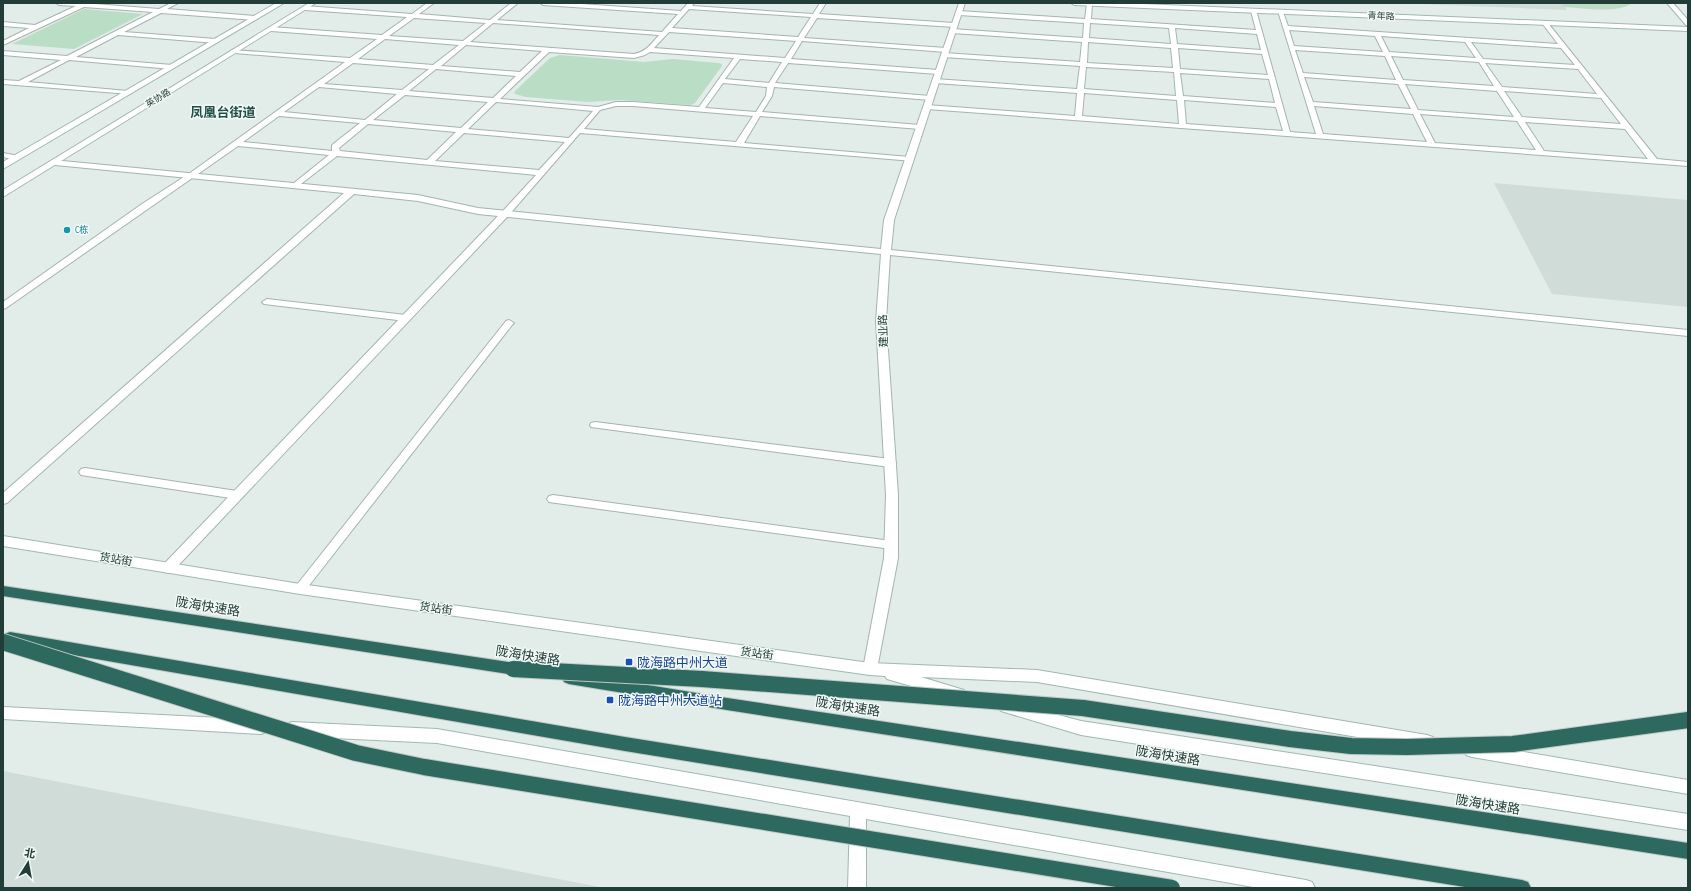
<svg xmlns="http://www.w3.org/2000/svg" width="1691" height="891" viewBox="0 0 1691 891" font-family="'PT Sans Narrow','Noto Sans SC',sans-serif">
  <rect width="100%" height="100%" fill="#e2ece8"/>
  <!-- built -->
  <g fill="#d0dcd7">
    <path d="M1395,3h167l5,7z"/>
    <path d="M1494,183l194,17v107l-136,-13z"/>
    <path d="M3,771l602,117h-602z"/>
  </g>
  <!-- green -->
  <g fill="#baddc5">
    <path d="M1562,3h70c-14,11 -50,5 -68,4z"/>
    <path d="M84,9l59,5 -69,35 -62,-5z"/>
    <path d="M560,55l84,7 29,-3 45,4 4,1v2l-27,37 -5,2 -70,-5 -32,2 -62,-5 -11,-3 -1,-2 36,-34z"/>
  </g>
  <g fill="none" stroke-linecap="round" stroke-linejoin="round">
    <!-- lane casing -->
    <g stroke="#a5b4af" stroke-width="2">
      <g id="lane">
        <path d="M56,3h26l77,6 12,-6h7l-11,6 88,7 3,2 -3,2 -94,-7 -37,19 92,7 3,2 -3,2 -98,-8 -42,22 96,8 3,2 -3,2 -103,-9 -41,22 100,9 3,2 -1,1 -127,-10v-4l16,1 42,-21 -58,-5v-4l64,5 86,-44 -69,-5 -81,38v-4l26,-13 -26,-2v-4l32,3 41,-19 -17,-1z"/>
        <path d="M427,3h7l-15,11 71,6 21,-17h7l-21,17 165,12 16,-18 -135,-9 -3,-2h27l114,8 7,-8h6l-2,3 121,8 7,-11h6l-7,11 135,9 3,2 -3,2 -137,-9 -13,20 142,10 3,2 -3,2 -144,-11 -11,18 147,11 3,2 -3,2 -150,-11 -13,20 155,13 3,2 -3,2 -156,-13 -2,9 -10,16 158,13 4,2 -4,2 -160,-13 -16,27 166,14h3v4l-333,-28 -72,83h-3l-4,-2 1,-2 34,-37 -199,-19 -40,31h-3v-4l35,-28 -91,-9 -232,162 -3,1v-7l139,-98 48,-31 155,-111 -111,-9 -3,-2 1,-1 118,8 27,-19 -106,-8 -3,-2 3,-2 111,8 25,-18 -102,-7 -3,-2 3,-2 107,8zM689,9l122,8 -13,20 -126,-9zM414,18l72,5 -23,18 -74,-5zM493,23l166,12c-8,9 -13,17 -25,19l-164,-12zM669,32l127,9 -11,17 -131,-10zM385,39l74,6 -26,20 -75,-6zM466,45l76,6 -22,21 -79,-6zM549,52l85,6 11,-3 5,-3 84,6 -35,49 -66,-5h-17l-18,5 -98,-8zM740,59l42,3 -13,21 -44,-4zM353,63l76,6 -27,21 -78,-6zM436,69l80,7 -23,22 -84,-7zM723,83l44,4 -1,9 -10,16 -51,-4zM319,87l78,7 -32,26 -81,-8zM405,95l83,7 -27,26 -88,-8zM496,102l97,9 -24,27 -101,-9zM616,106h17l120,10 -17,26 -152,-13 16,-19zM279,116l81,7 -28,22v6l-89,-9zM368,124l88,8 -29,28 -87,-9 -1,-3zM464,133l101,9 -26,28 -104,-9z"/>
        <path d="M1087,3l5,1 -1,15 165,11 -5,-19 5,-1 34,122 26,2 -38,-123 5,1 5,14 270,18 -16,-21 5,-1 110,137 31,3v4l-761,-57 -4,-2 4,-2 148,11 2,-23 -142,-10 -3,-2 3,-2 142,10 3,-23 -136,-9 -3,-2 3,-2 136,9 2,-20 -130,-9 -3,-2 3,-2 131,9 1,-15 -125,-8 -3,-2 3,-2 126,8zM1090,23l79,5 2,16 -82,-6zM1175,28l82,6 4,16 -84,-6zM1289,30l86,6 8,16 -89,-6zM1381,36l84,6 11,16 -87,-6zM1088,42l83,6 2,20 -86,-5zM1471,42l90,6 14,17 -92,-6zM1178,48l84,6 6,21 -88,-6zM1295,50l90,6 11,24 -93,-7zM1391,56l88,6 15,24 -91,-6zM1485,63l93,6 19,25 -95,-7zM1086,67l88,5 2,24 -92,-7zM1180,73l89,6 6,24 -92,-7zM1304,77l94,7 13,25 -98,-7zM1405,84l92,7 17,26 -96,-7zM1504,91l97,7 20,26 -99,-7zM1084,93l93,7 2,24 -97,-8zM1184,100l92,7 7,24 -97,-7zM1314,106l99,8 14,28 -104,-8zM1420,114l97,7 19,29 -101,-7zM1525,122l100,7 23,30 -104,-8z"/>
        <path d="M267,299l139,16 5,3 -5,3 -142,-17 -2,-2z"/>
        <path d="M509,320l5,3 -2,2 -208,267 -4,2 -4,-2 -2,-3 2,-3 210,-265z"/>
        <path d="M595,422l295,37 4,1 2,3 -2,3 -4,1 -299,-40 -1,-2 1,-2z"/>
        <path d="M85,468l152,23 4,1 2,3 -2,3 -4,1 -156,-24 -2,-3 2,-3z"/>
        <path d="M553,495l338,46 4,1 2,3 -2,3 -4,1 -342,-47 -2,-3 2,-3z"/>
      </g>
    </g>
    <!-- street casing -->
    <g stroke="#a5b4af" stroke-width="2">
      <g id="street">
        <path d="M959,3h6l-71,217 -3,30 797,80v6l-798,-81 -4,66 12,174v63l-21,111 -2,4 -5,2 -5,-2 -2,-4 21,-111 2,-63 -10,-174 5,-67 -374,-37 -334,354 -5,2 -5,-2 -2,-3 2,-3 335,-349 -20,-2 -60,-13 -64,-7 -347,309 -4,1v-11l341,-300 -289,-28 -4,-3 1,-2 366,35 60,13 403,41 3,-29z"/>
        <path d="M3,153l16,3 1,2 -4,2 -13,-3z"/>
      </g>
    </g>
    <!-- secondary casing -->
    <g stroke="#a0b8b0" stroke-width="2">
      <g id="secondary">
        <path d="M276,3h8l-281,166v-7z"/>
        <path d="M309,3h7l-313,194v-7z"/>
        <path d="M1071,3h48l569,24v4l-614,-26z"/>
        <path d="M1667,3h6l15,17v6l-2,-1z"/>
        <path d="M3,536l297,48 570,79 167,7 390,65 6,2 2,5 -2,5 -6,2 -390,-67 -116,-5 43,13 3,4 -3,4 -5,2 -72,-21 -2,-3 -15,-1 -570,-81 -297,-48z"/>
        <path d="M1006,701l75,20 607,93v16l-607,-95 -80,-24 -3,-4 3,-4z"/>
        <path d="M3,707l258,13 6,2 2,5 -2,5 -6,2 -258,-15z"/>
        <path d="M292,722l145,7 869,151 6,2 3,6h-56l-393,-69v69h-18l2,-72 -413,-73 -145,-7 -6,-2 -2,-5 2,-5z"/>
        <path d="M1472,743l216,37v14l-216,-37 -6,-2 -2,-5 2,-5z"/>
      </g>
    </g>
    <!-- highway casing -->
    <g stroke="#c1c9c7" stroke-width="2">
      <g id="highway">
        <path d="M3,586l518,78 5,2 2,4 -2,4 -5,2 -518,-80z"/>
        <path d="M10,632l615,105 897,143 6,2 3,6h-60l-846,-137 -615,-107 -5,-2 -2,-4 2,-4z"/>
        <path d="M569,672l158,26 961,145v16l-961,-149 -158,-26 -5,-2 -2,-4 2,-4z"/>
      </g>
    </g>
    <!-- lane -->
    <use href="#lane" fill="#fff" fill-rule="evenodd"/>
    <!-- street -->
    <use href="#street" fill="#fff" fill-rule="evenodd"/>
    <!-- secondary -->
    <use href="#secondary" fill="#fff" fill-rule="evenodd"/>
    <!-- highway -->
    <use href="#highway" fill="#2d695f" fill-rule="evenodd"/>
    <!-- highway-bridge casing -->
    <g stroke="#c1c9c7" stroke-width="18" stroke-linecap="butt">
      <g id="highway-bridge">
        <path d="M3,642l353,111 68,14 748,121"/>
        <path d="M513,669l189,10 381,29 207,31 61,7 56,1 106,-3 175,-24"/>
      </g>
    </g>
    <!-- highway-bridge -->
    <use href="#highway-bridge" stroke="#2d695f" stroke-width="16"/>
  </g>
  <!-- markers -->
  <circle fill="#0f9aa8" stroke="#f2f9f6" stroke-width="1.5" cx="67" cy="230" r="4"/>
  <g fill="#1a4fb4" stroke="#f2f9f6" stroke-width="1.5">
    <rect x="625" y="658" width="8" height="8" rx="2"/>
    <rect x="606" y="696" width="8" height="8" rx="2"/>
  </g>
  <g text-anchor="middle" stroke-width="3" stroke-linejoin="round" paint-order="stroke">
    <!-- far-street labels -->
    <g font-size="9" fill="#223d37" stroke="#f2f9f6">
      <text transform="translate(1381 16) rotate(2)" y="3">青年路</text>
      <text transform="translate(158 98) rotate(-31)" y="3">英协路</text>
    </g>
    <!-- far-culture labels -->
    <g font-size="9" fill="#0d838f" stroke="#f2f9f6" text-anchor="start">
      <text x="75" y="233">C栋</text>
    </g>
    <!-- street labels -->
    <g font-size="11" fill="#223d37" stroke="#f2f9f6">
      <text transform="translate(883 331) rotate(-92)" y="4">建业路</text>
      <text transform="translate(116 559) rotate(9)" y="4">货站街</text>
      <text transform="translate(436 608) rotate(8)" y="4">货站街</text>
      <text transform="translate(757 653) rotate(8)" y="4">货站街</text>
    </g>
    <!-- far-district labels -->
    <g font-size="13" font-weight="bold" fill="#1e4f45" stroke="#f2f9f6">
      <text x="223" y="117">凤凰台街道</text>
    </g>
    <!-- near-street labels -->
    <g font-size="13" fill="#223d37" stroke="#f2f9f6">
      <text transform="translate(208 606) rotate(9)" y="5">陇海快速路</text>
      <text transform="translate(528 655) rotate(9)" y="5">陇海快速路</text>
      <text transform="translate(848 706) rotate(9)" y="5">陇海快速路</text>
      <text transform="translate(1168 755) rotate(9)" y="5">陇海快速路</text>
      <text transform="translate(1488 804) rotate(9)" y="5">陇海快速路</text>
    </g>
    <!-- near-transit labels -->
    <g font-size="13" fill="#164399" stroke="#f2f9f6" text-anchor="start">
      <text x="637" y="667">陇海路中州大道</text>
      <text x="618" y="705">陇海路中州大道站</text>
    </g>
  </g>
  <!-- border -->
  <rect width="1691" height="891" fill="none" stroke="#223d37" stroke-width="8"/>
  <!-- north arrow -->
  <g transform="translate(28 863) rotate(11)" stroke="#f2f9f6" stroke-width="3" paint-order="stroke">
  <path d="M0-3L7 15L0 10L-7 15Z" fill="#223d37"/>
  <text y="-6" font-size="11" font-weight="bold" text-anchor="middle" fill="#223d37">北</text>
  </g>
</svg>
